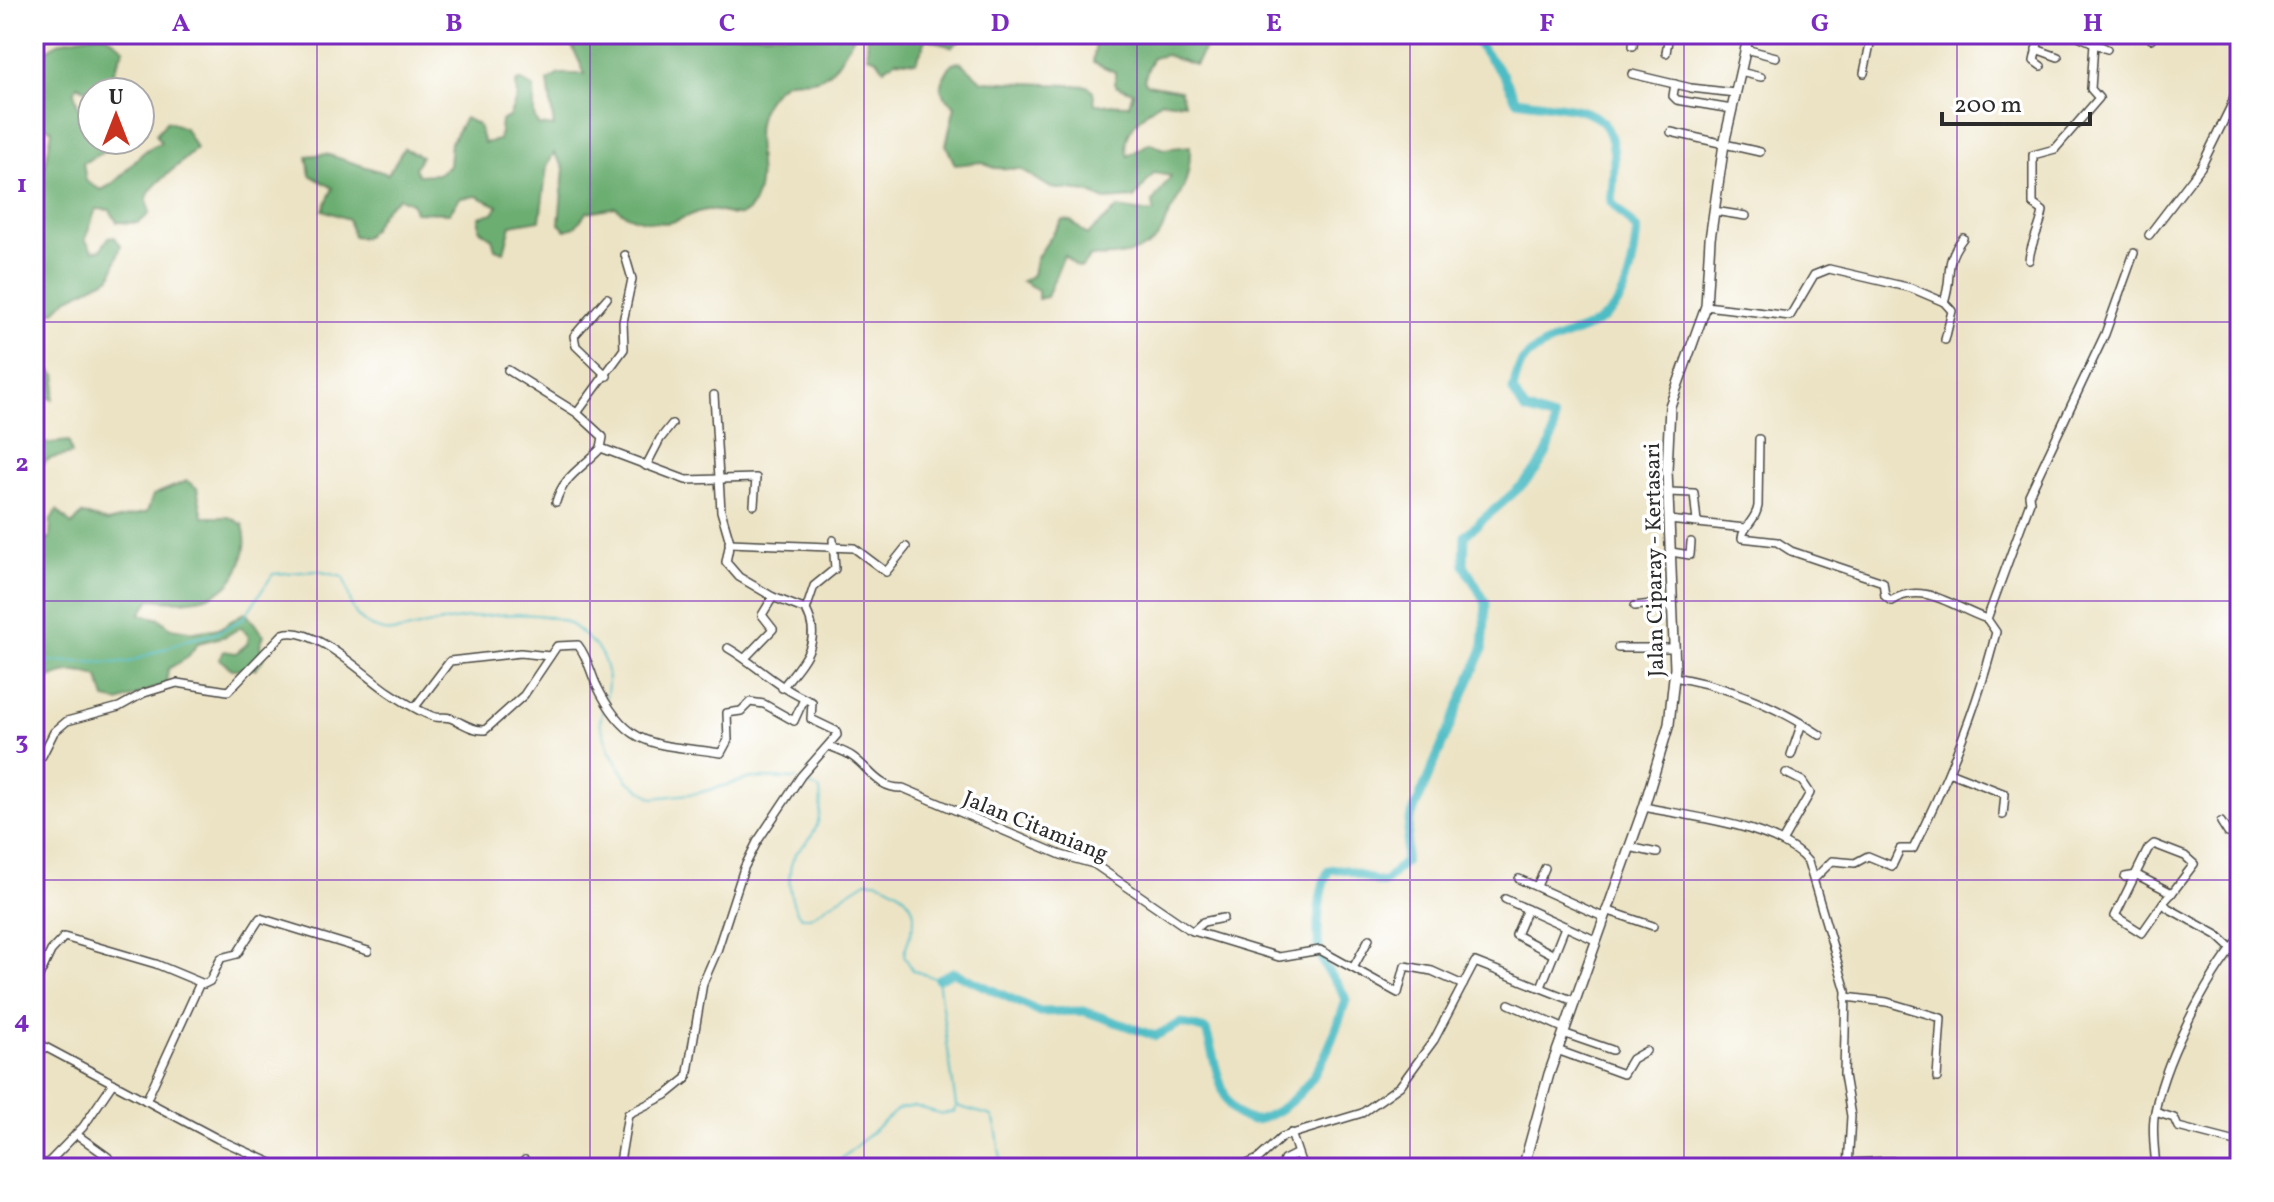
<svg xmlns="http://www.w3.org/2000/svg" width="2274" height="1202" viewBox="0 0 2274 1202" font-family="Vollkorn,serif">
  <rect width="100%" height="100%" fill="#fff"/>
  <filter id="ink" filterUnits="userSpaceOnUse"><feTurbulence type="fractalNoise" baseFrequency=".0125" numOctaves="2"/><feDisplacementMap in="SourceGraphic" scale="16" xChannelSelector="R" yChannelSelector="G"/><feConvolveMatrix kernelMatrix="1 2 1 2 8 2 1 2 1" color-interpolation-filters="sRGB"/></filter>
  <filter id="wash" filterUnits="userSpaceOnUse"><feTurbulence type="fractalNoise" baseFrequency=".006" numOctaves="4" result="noise"/><feDisplacementMap in="SourceGraphic" scale="32" xChannelSelector="R" yChannelSelector="G"/><feGaussianBlur stdDeviation="1.8" result="paint"/><feColorMatrix in="noise" values="0 0 0 0 0 0 0 0 0 0 0 0 0 0 0 0 0 1.4 0 .05"/><feComposite in="paint" operator="in"/></filter>
  <g filter="url(#wash)">
    <rect width="100%" height="100%" fill="#ece3c4"/>
    <!-- forest -->
    <g fill="#6cae72" stroke="#4c6c4e" stroke-width="2">
      <path d="M105,34l19,14 -19,44 -13,2 -14,-9 -4,7 6,21 12,-1v28h16l-3,11 -22,12 3,18 15,9c25,-10 33,-39 60,-47l-5,-9 11,-13 18,7 11,20c-8,13 -51,38 -49,53 0,4 2,8 3,12l-11,10 -22,-1 -7,-12 -14,-1 -11,30 8,12 8,-2 8,-12h5l7,8 -10,32 -44,22 -13,13h-20v-133l11,-12 7,-37 -18,-10c0,-68 1,-79 71,-86z"/>
      <path d="M556,34h299c-9,15 -20,41 -38,45 -22,6 -28,-8 -48,19 -26,34 1,69 -15,104 -12,25 -29,7 -47,8 -11,1 -24,9 -35,12 -16,3 -45,-3 -56,-15l-29,5 -12,15 -9,3 -7,-6 5,-56 -10,-15 -7,13 -7,54 -29,5 -7,27 -9,-3 -3,-11 -13,-9v-12l14,-4 5,-7 -21,-10 -17,2 -11,15 -34,-1 -3,-9 -13,-5c-24,14 -22,32 -36,40l-10,-2 -5,-17 -25,-9 10,-22 -23,-13 -3,-19 19,-2 62,20 16,-26 17,8 -6,12 3,7 20,-1 11,-8 2,-24 14,-24 13,7 6,18 15,-3 2,-19 8,-4 8,-20 -1,-14 4,-3 14,8v28l4,9 16,2 -6,-46 11,-7h26l-15,-33z"/>
      <path d="M867,34h103l-19,13 -24,-9 -11,24 -20,-2 -12,9 -7,-10 -9,-3z"/>
      <path d="M1071,34h42v8c14,1 24,-7 37,-8 17,-1 39,9 56,12l-11,19 -29,-10 -14,3 -8,22 3,4 33,6 4,13 -23,-2c-16,11 -42,32 -33,55l22,-13 13,6 27,-3c1,30 -7,46 -22,70 -4,6 -4,13 -8,18 -13,21 -48,24 -70,22l-8,11h-5l-13,-12 -17,42 -9,2v-9l-16,-9 11,-6 3,-16 26,-39 9,1 16,14 31,-27 33,5 3,-2 -1,-9 18,-26 -17,-3 -20,25 -29,2 -17,-8 -37,-4 -31,-19 -26,-1 -12,-6 -27,3 -9,-20 9,-39c-19,-18 -18,-18 -3,-43l9,-1 21,19 106,5 5,5 2,13 34,1 4,-13 -18,-7v-13l-22,-10 3,-19z"/>
      <path d="M34,367l13,1 10,8 -4,23 -19,-4z"/>
      <path d="M34,440l7,4 28,-3 3,13c-18,4 -31,2 -36,24l5,12 -7,19z"/>
      <path d="M187,481l10,7 6,29h26l14,8c4,14 3,24 -2,38 -13,40 -55,40 -91,36l-10,15 20,5 11,9 23,4 26,-4 25,-16 19,23 -4,10 4,13 -9,11h-23l-13,-10 5,-8 12,2 11,-9 2,-7 -8,-10 -15,9 -28,7 -11,15 -19,11 -2,15 -47,18 -14,-3 -7,-22c-26,-9 -41,-6 -64,11v-148l16,-2 1,-19 6,-9 15,15 10,-11 25,8 40,-10 6,-17z"/>
    </g>
    <g fill="none" stroke-linecap="round" stroke-linejoin="round">
      <!-- stream -->
      <g stroke="#4ebcc4" stroke-width="2">
        <path d="M34,661l93,2 60,-23 27,-6 29,-15 30,-45 45,-3 25,6c9,19 4,35 24,47 23,15 42,4 65,0 35,-7 101,-17 134,-2 9,4 17,13 24,19 16,13 21,36 16,56"/>
        <path d="M604,703l-4,19 9,28 19,31 25,17 45,-5 54,-15 44,1"/>
        <path d="M802,781l18,9c2,19 0,38 -14,53 -4,5 -10,8 -12,14 -8,16 -5,47 7,60h9l56,-36c18,-2 48,15 48,36 0,14 -8,25 -10,38l8,15 26,9 18,127 36,10c9,18 4,34 12,52"/>
        <path d="M831,1168l67,-59 16,-3 28,8 12,-2 1,-4"/>
      </g>
      <!-- river -->
      <path stroke="#4ebcc4" stroke-width="9" d="M938,979l15,-7 87,40 44,-1 71,25 26,-13 25,7c7,22 11,51 22,72 6,13 21,22 35,16 50,-20 68,-71 83,-118 -6,-18 -16,-23 -23,-37 -10,-19 -4,-76 6,-93 19,-5 36,10 55,13l21,-22 4,-39 74,-173 3,-46 -22,-38 1,-29c32,-34 91,-63 89,-117l-29,-9 -12,-19c2,-9 4,-23 10,-30 26,-29 73,-24 95,-58 13,-22 16,-48 19,-73l-26,-28c12,-96 -11,-90 -95,-102l-12,-24 -34,-42"/>
    </g>
  </g>
  <g filter="url(#ink)">
    <g fill="none" stroke-linecap="round" stroke-linejoin="round">
      <!-- minor casing -->
      <g stroke="#484742" stroke-width="10">
        <g id="minor">
          <path d="M2040,34l-6,27 7,5"/>
          <path d="M2074,34l33,15"/>
          <path d="M2151,39l4,-5"/>
          <path d="M1633,46l1,-12"/>
          <path d="M1745,49l31,8"/>
          <path d="M2036,49l22,8"/>
          <path d="M1666,53l3,-19"/>
          <path d="M1740,72l21,5"/>
          <path d="M1864,73l8,-39"/>
          <path d="M1632,74l59,14 44,5"/>
          <path d="M1675,84l-2,12 4,4 55,9"/>
          <path d="M1671,132l89,20"/>
          <path d="M1714,211l32,5"/>
          <path d="M2149,235l52,-68 30,-61 9,-29"/>
          <path d="M2029,260c2,-19 11,-30 14,-49l-10,-7v-49l22,-6 44,-51 -8,-9 3,-46"/>
          <path d="M1944,302c10,-29 -2,-37 19,-64"/>
          <path d="M1706,306l84,10 24,-41 15,-6 82,19 33,14 8,9 -7,29"/>
          <path d="M508,370l69,43 26,24 -2,11 85,32 70,-2 -2,27"/>
          <path d="M607,376l-31,-30 -2,-10 33,-38"/>
          <path d="M714,395l7,116 9,31 -4,20 13,15 34,20"/>
          <path d="M577,413l47,-64 -1,-27 9,-43 -7,-24"/>
          <path d="M1759,439l-1,67c-2,15 -15,20 -16,32l35,4 14,9 92,31 2,14 6,5c32,-21 63,7 96,18"/>
          <path d="M646,466l14,-27 12,-15"/>
          <path d="M1668,492l26,1 3,29"/>
          <path d="M556,502c7,-26 28,-35 45,-54"/>
          <path d="M1669,520l76,8"/>
          <path d="M729,543l125,5 32,24 20,-25"/>
          <path d="M1671,552l19,3 1,-13"/>
          <path d="M1635,606l25,-3 13,6"/>
          <path d="M1618,648h57"/>
          <path d="M746,657l27,-28 -11,-14 11,-18 33,13 8,-24 21,-17 -2,-29"/>
          <path d="M1674,677c52,9 103,29 146,58"/>
          <path d="M782,688c19,-25 42,-45 24,-78"/>
          <path d="M415,707l35,-46 70,-8 30,3"/>
          <path d="M829,746c8,3 17,6 24,11 17,12 25,32 50,31l158,67 33,9 96,66 89,27 41,-7 78,43 7,-27 27,5 31,14"/>
          <path d="M1791,755l11,-32"/>
          <path d="M34,758l8,-2 12,-24 13,-11 52,-14 25,-14 33,-10 51,8 55,-57c30,-10 82,42 106,58 12,8 29,19 43,24 6,3 12,0 18,2 12,4 22,13 35,12l39,-35 33,-49 21,-1c10,13 12,26 18,39 33,69 62,59 125,69l7,-13 -1,-27 14,-2 9,-9 14,2 30,17 10,-22"/>
          <path d="M1949,772l56,22 -2,21"/>
          <path d="M1644,807c46,10 134,18 164,55l38,129 -2,84 7,41 -3,52"/>
          <path d="M2221,822l7,11 12,3"/>
          <path d="M1782,842l28,-49 -8,-12 -16,-8"/>
          <path d="M1629,847l28,6"/>
          <path d="M2125,877l12,-2 35,18 -9,10 5,5 49,27 15,14"/>
          <path d="M1815,878l17,-17 23,2 13,-7 24,10 8,-17h13c35,-70 65,-142 83,-217l-9,-13 43,-117 -1,-7 76,-161 29,-81"/>
          <path d="M1519,879l84,38"/>
          <path d="M1537,886l8,-18"/>
          <path d="M1505,899l90,41"/>
          <path d="M2163,903l-21,30 -27,-17 33,-67 6,-5 31,12 9,8 -22,29"/>
          <path d="M1527,909l-11,26 38,20"/>
          <path d="M1606,910l47,16"/>
          <path d="M1193,931l10,-9 20,-4"/>
          <path d="M1353,968l16,-29"/>
          <path d="M34,987l17,-36 13,-14 92,27 48,20 6,-3 11,-23 16,-4 23,-36 108,33"/>
          <path d="M1541,987l24,-60"/>
          <path d="M1846,997l41,5 54,16 -4,60"/>
          <path d="M1509,1004l56,25"/>
          <path d="M1563,1033l49,17"/>
          <path d="M34,1041l184,98 65,29"/>
          <path d="M1557,1050l66,24 9,-15 14,-8"/>
          <path d="M146,1101l54,-118"/>
          <path d="M2155,1112l19,6 4,9 62,16"/>
          <path d="M1291,1133l12,35"/>
          <path d="M76,1134l32,23 3,11"/>
          <path d="M1848,1163l44,-2"/>
          <path d="M34,1166l15,-4"/>
          <path d="M58,1168l-9,-6 34,-35 30,-44"/>
          <path d="M518,1168l7,-8"/>
          <path d="M619,1168l9,-54 38,-19 21,-17 16,-95 14,-32 27,-83 13,-26 44,-66 36,-41 -1,-4 -25,-12 1,-17c-33,-13 -55,-37 -84,-54"/>
          <path d="M1238,1168l20,-9 24,-22 80,-24 38,-27 34,-46 41,-78 99,39"/>
          <path d="M1281,1168l3,-8 12,-6"/>
          <path d="M2156,1168c-1,-16 -4,-34 -2,-50 7,-51 52,-140 86,-179"/>
        </g>
      </g>
      <!-- major casing -->
      <g stroke="#484742" stroke-width="12">
        <path id="major" d="M1523,1168l26,-94 95,-267 25,-83 6,-56 -8,-198 3,-64 36,-100 4,-67 14,-95 25,-110"/>
      </g>
      <!-- minor -->
      <use href="#minor" stroke="#fff" stroke-width="7"/>
      <!-- major -->
      <use href="#major" stroke="#fff" stroke-width="9"/>
    </g>
  </g>
  <!-- grid -->
  <path fill="none" stroke="#7b2cbf" stroke-width="2" stroke-opacity="0.55" d="M317,34v1134M590,34v1134M864,34v1134M1137,34v1134M1410,34v1134M1684,34v1134M1957,34v1134M34,322h2206M34,601h2206M34,880h2206"/>
  <g text-anchor="middle" stroke-width="7" stroke-linejoin="round" paint-order="stroke">
    <!-- street labels -->
    <g font-size="22" fill="#2b2b2b" stroke="#fff">
      <text transform="translate(1653 560) rotate(-91)" y="8">Jalan Ciparay - Kertasari</text>
      <text transform="translate(1036 825) rotate(22)" y="8">Jalan Citamiang</text>
    </g>
  </g>
  <!-- margin -->
  <rect width="2274" height="1202" fill="none" stroke="#fff" stroke-width="88"/>
  <!-- north arrow -->
  <g transform="translate(116 116)"><circle r="38" fill="#ffffff" stroke="#aaaaaa" stroke-width="2"/>
  <path d="M0-6L14 30L0 20L-14 30Z" fill="#c8321e"/>
  <text y="-12" font-size="22" font-weight="bold" text-anchor="middle" fill="#2b2b2b">U</text>
  </g>
  <!-- scale -->
  <path d="M1942 112v12h148v-12" fill="none" stroke="#2b2b2b" stroke-width="4"/>
  <text x="1954" y="112" font-size="24" fill="#2b2b2b" stroke="#ffffff" stroke-width="6" paint-order="stroke">200 m</text>
  <rect x="44" y="44" width="2186" height="1114" fill="none" stroke="#7b2cbf" stroke-width="3"/>
  <g font-size="26" text-anchor="middle" font-weight="bold" fill="#7b2cbf">
    <text x="181" y="31">A</text>
    <text x="454" y="31">B</text>
    <text x="727" y="31">C</text>
    <text x="1000" y="31">D</text>
    <text x="1274" y="31">E</text>
    <text x="1547" y="31">F</text>
    <text x="1820" y="31">G</text>
    <text x="2093" y="31">H</text>
    <text x="22" y="192">1</text>
    <text x="22" y="471">2</text>
    <text x="22" y="749">3</text>
    <text x="22" y="1028">4</text>
  </g>
</svg>
